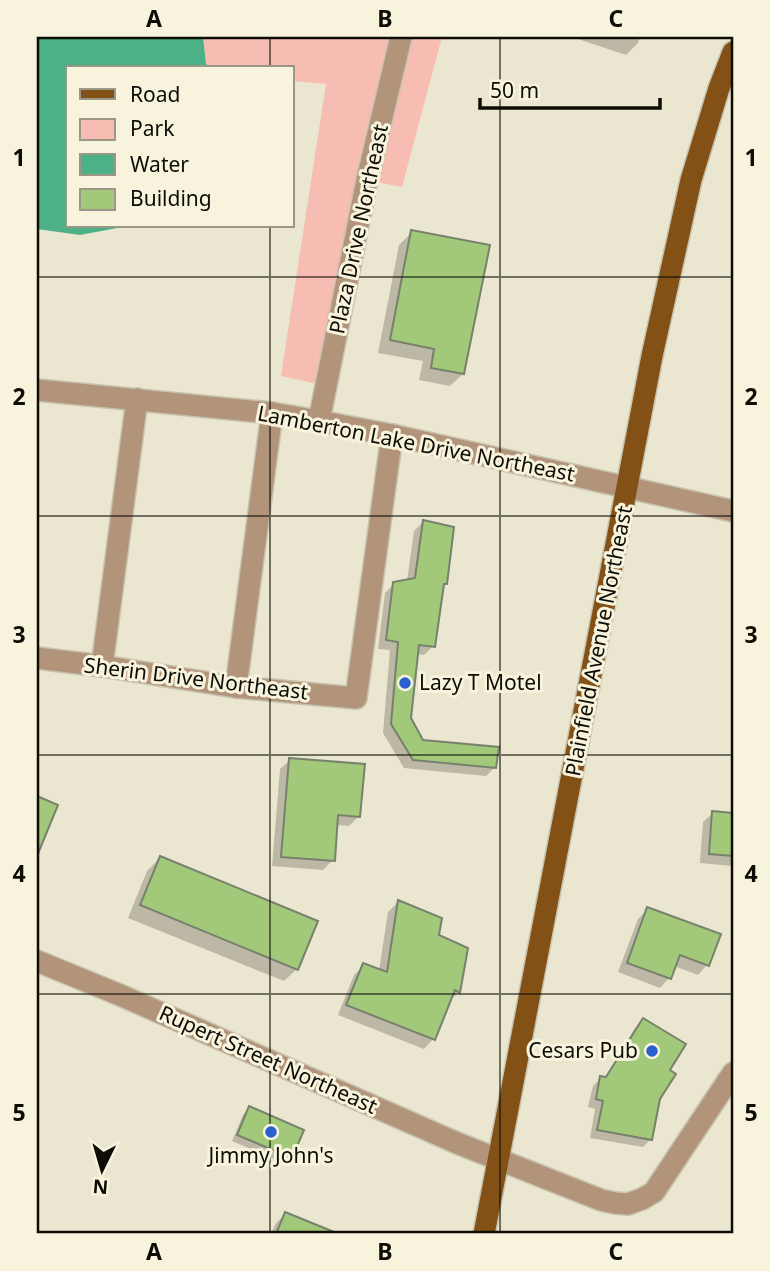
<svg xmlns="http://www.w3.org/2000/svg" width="770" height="1271" viewBox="0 0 770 1271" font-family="'Noto Sans',sans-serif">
  <rect width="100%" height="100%" fill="#ebe6cf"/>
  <!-- green -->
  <path fill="#f7bdb2" d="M203,37h239l-40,150 -35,-7 -41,206 -45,-10 45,-292 -34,-3v-13h-80l-6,-4z"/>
  <!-- water -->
  <path fill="#4cb186" d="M37,37h166l3,27 6,4h-144v158h60l-48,9 -43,-6z"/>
  <!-- shadow -->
  <g fill="#0003">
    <path d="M572,37h68l-2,6 -12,12z"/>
    <path d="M412,232l51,142 -13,12 -31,-6 4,-19 -45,-8 21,-108z"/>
    <path d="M423,522l22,61 -3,3 -9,60 -9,9 -8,-1 -7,64 13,23 73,26 -9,9 -82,-8 -21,-35 7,-83 -12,-1 7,-56 9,-9 13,-3 7,-50z"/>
    <path d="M290,760l69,56 -10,10 -13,-1 -3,35 -10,10 -51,-4 8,-97z"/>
    <path d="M713,813l20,1v52l-33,-3 3,-41z"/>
    <path d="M160,858l137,111 -13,12 -156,-63 19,-47z"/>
    <path d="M398,902l61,90 -10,9 -16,38 -9,10 -86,-34 16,-40 10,-10 15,6 9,-59z"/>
    <path d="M648,909l59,56 -9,10 -24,-9 -5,12 -9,10 -42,-16 20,-53z"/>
    <path d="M643,1020l24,51 -8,27 -8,41 -8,8 -53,-9 5,-29 -7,-2 5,-21 8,-8 3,1 31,-51z"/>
    <path d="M249,1108l42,49 -7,6 -52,-22 11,-26z"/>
    <path d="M286,1214l49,20h-64l5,-11z"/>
  </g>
  <!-- building -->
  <g fill="#a2c97a" stroke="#77816e" stroke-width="2">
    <path d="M411,230l79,15 -26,129 -33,-6 3,-19 -44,-9z"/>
    <path d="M423,520l31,7 -7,57h-3l-9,63 -16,-2 -8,73 12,22 76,7 -3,21 -83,-8 -22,-36 7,-82 -12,-2 7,-58 22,-4z"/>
    <path d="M289,758l76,6 -5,53 -22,-2 -3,46 -54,-4z"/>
    <path d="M37,796l21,9 -21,51z"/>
    <path d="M712,811l21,2v43l-24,-2z"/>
    <path d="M160,856l158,65 -20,49 -158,-65z"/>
    <path d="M398,900l44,18 -3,17 29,13 -8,45 -5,-3 -20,50 -89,-35 17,-42 24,9z"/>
    <path d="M647,907l74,27 -12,32 -29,-11 -9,24 -44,-16z"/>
    <path d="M643,1018l43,26 -16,26 6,4 -16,25 -8,41 -55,-10 6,-29 -7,-2 4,-23 6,1z"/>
    <path d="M249,1106l55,24 -12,28 -55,-23z"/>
    <path d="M285,1212l54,22h-63z"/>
  </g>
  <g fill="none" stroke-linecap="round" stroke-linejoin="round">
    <!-- street casing -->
    <g stroke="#c7c3af" stroke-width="24">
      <g id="street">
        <path d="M37,390l235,23 47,8 73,14 341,76"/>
        <path d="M319,421l48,-241 34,-143"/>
        <path d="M37,658l65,8 134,21 120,11 36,-263"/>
        <path d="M102,666l35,-267"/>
        <path d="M236,687l36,-274"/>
        <path d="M37,961l83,34 337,148 144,57 14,3 13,1 14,-5 12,-7 79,-119"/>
      </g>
    </g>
    <!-- primary casing -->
    <g stroke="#c7c3af" stroke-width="24">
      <path id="primary" d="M484,1234l168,-878 39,-176 28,-92 14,-36"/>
    </g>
    <!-- street -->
    <use href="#street" stroke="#b2947a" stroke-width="21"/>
    <!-- primary -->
    <use href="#primary" stroke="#835016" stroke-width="21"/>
  </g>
  <!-- grid -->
  <path fill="none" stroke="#0d0c05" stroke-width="2" stroke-opacity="0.55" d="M270,37v31M500,37v1197M270,226v1008M37,277h696M37,516h696M37,755h696M37,994h696"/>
  <!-- markers -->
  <g fill="#2861ce" stroke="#f8f3dd" stroke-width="2.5">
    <circle cx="405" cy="683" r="7"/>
    <circle cx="652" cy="1051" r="7"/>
    <circle cx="271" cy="1132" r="7"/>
  </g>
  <g text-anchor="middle" stroke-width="6" stroke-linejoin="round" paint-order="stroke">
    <!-- street labels -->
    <g font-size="21" fill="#0d0c05" stroke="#f8f3dd">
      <text transform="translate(359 229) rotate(-78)" y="7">Plaza Drive Northeast</text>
      <text transform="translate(416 444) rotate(11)" y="7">Lamberton Lake Drive Northeast</text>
      <text transform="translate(599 641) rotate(-79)" y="7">Plainfield Avenue Northeast</text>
      <text transform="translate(196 679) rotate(7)" y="7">Sherin Drive Northeast</text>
      <text transform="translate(268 1060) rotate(24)" y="7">Rupert Street Northeast</text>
    </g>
    <!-- poi labels -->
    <g font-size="21" fill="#0d0c05" stroke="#f8f3dd" text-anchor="start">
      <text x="419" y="690">Lazy T Motel</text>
      <text x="638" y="1058" text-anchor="end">Cesars Pub</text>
      <text x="271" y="1163" text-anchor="middle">Jimmy John's</text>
    </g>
  </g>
  <!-- border -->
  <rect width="770" height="1271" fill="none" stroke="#f8f3dd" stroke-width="77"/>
  <!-- legend -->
  <rect x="66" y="66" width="228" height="161" fill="#f8f3dd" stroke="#9a9787" stroke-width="2"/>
  <rect x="80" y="89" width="35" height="10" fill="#835016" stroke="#9a9787" stroke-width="2"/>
  <text x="130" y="102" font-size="21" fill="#0d0c05">Road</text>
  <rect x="80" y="119" width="35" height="21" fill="#f7bdb2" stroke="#9a9787" stroke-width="2"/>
  <text x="130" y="136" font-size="21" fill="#0d0c05">Park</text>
  <rect x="80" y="154" width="35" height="21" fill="#4cb186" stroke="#9a9787" stroke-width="2"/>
  <text x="130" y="172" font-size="21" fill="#0d0c05">Water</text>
  <rect x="80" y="189" width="35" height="21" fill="#a2c97a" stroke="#9a9787" stroke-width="2"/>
  <text x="130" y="206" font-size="21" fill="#0d0c05">Building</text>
  <!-- north arrow -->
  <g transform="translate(102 1170) rotate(185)" stroke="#f8f3dd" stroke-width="5" paint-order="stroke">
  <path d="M0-5L12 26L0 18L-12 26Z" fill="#0d0c05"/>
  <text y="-10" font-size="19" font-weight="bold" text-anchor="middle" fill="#0d0c05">N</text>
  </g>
  <!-- scale -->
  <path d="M480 98v10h180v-10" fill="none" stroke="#0d0c05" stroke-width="3.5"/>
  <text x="490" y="98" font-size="21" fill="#0d0c05" stroke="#f8f3dd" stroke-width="5" paint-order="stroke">50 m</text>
  <rect x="38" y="38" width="694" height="1194" fill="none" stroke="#0d0c05" stroke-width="2.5"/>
  <g font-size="23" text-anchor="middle" font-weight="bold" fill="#0d0c05">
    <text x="154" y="27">A</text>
    <text x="385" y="27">B</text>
    <text x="616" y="27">C</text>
    <text x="19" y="166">1</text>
    <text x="751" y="166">1</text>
    <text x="19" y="405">2</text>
    <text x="751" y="405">2</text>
    <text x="19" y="643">3</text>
    <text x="751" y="643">3</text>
    <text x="19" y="882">4</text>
    <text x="751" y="882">4</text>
    <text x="19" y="1121">5</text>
    <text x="751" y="1121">5</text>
    <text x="154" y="1260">A</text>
    <text x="385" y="1260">B</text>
    <text x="616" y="1260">C</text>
  </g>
</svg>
